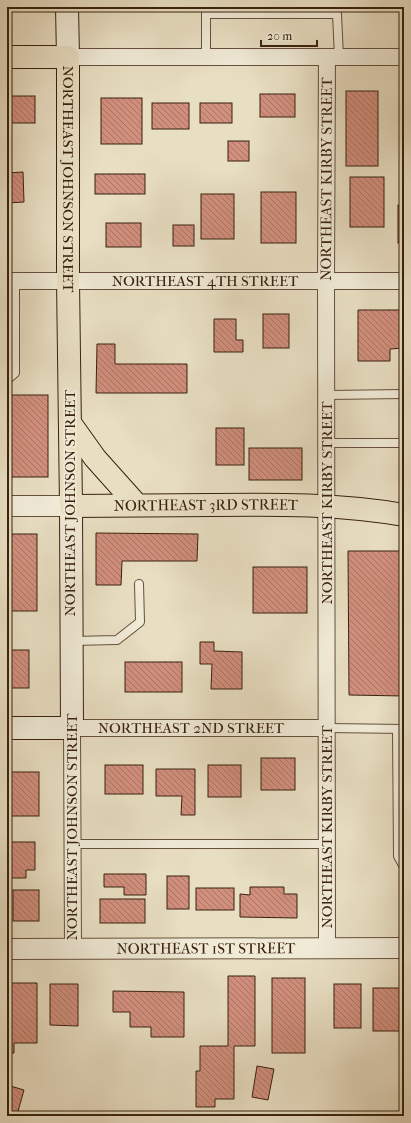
<svg xmlns="http://www.w3.org/2000/svg" width="411" height="1123" viewBox="0 0 411 1123" font-family="'IM FELL French Canon',serif">
  <defs>
    <pattern id="building-back-hatch" width="6" height="6" patternUnits="userSpaceOnUse"><rect width="6" height="6" fill="#d18f7d"/><path d="M-1 5l2 2M0 0l6 6M5-1l2 2" fill="none" stroke="#ab7465"/></pattern>
  </defs>
  <rect width="100%" height="100%" fill="#e8dec2"/>
  <filter id="stains"><feTurbulence type="fractalNoise" baseFrequency=".005" numOctaves="4"/><feColorMatrix values="0 0 0 0 .2 0 0 0 0 .09 0 0 0 0 .02 0 0 0 .5 -.17"/></filter>
  <radialGradient id="worn" r=".72"><stop offset=".6" stop-color="#630" stop-opacity="0"/><stop offset="1" stop-color="#630" stop-opacity=".3"/></radialGradient>
  <!-- building -->
  <g fill="url(#building-back-hatch)" stroke="#39210e">
    <rect x="346" y="91" width="32" height="75"/>
    <rect x="260" y="94" width="35" height="23"/>
    <rect x="7" y="96" width="28" height="27"/>
    <rect x="101" y="98" width="41" height="46"/>
    <rect x="152" y="103" width="37" height="26"/>
    <rect x="200" y="103" width="32" height="20"/>
    <rect x="228" y="141" width="21" height="20"/>
    <path d="M23,172l1,30 -17,1v-30z"/>
    <rect x="95" y="174" width="50" height="20"/>
    <rect x="350" y="177" width="34" height="50"/>
    <rect x="261" y="192" width="35" height="51"/>
    <rect x="201" y="194" width="33" height="45"/>
    <rect x="398" y="205" width="6" height="38"/>
    <rect x="106" y="223" width="35" height="24"/>
    <rect x="173" y="225" width="21" height="21"/>
    <path d="M358,310h46v38l-14,1v12h-32z"/>
    <rect x="263" y="314" width="26" height="34"/>
    <path d="M214,319h22v21h7v12h-29z"/>
    <path d="M97,344h18v20h72v29h-91z"/>
    <rect x="7" y="395" width="41" height="82"/>
    <rect x="216" y="428" width="28" height="37"/>
    <rect x="249" y="448" width="53" height="32"/>
    <path d="M96,533l102,1 -1,27h-75l-1,24h-25z"/>
    <rect x="7" y="534" width="30" height="77"/>
    <path d="M348,551h56v145l-55,-1z"/>
    <rect x="253" y="567" width="54" height="46"/>
    <path d="M200,642h14v9l28,1v37h-31l1,-25h-12z"/>
    <rect x="7" y="650" width="22" height="38"/>
    <rect x="125" y="662" width="57" height="30"/>
    <rect x="261" y="758" width="34" height="32"/>
    <rect x="105" y="765" width="38" height="29"/>
    <rect x="208" y="765" width="33" height="32"/>
    <path d="M156,769h39v46h-14l1,-19h-26z"/>
    <rect x="7" y="772" width="32" height="44"/>
    <path d="M9,842h26v28h-9v8h-17z"/>
    <path d="M104,874h42v21h-22v-8h-20z"/>
    <rect x="167" y="876" width="22" height="33"/>
    <path d="M250,887h34v7h13v24l-57,-1v-23l10,1z"/>
    <rect x="196" y="888" width="38" height="22"/>
    <rect x="13" y="890" width="26" height="31"/>
    <rect x="100" y="899" width="45" height="24"/>
    <path d="M228,976h27v70h-21v53h-19v8h-19v-36h4v-25h28z"/>
    <rect x="272" y="978" width="33" height="75"/>
    <path d="M8,983h29v60h-23v10h-7z"/>
    <path d="M50,984h28v42l-28,-1z"/>
    <rect x="334" y="984" width="27" height="44"/>
    <rect x="373" y="988" width="31" height="43"/>
    <path d="M113,991l71,1v45h-33v-10h-21v-15h-17z"/>
    <path d="M257,1066l17,3 -6,31 -16,-3z"/>
    <path d="M7,1085l17,5 -7,25 -10,-3z"/>
  </g>
  <g fill="none" stroke-linecap="round" stroke-linejoin="round">
    <!-- service casing -->
    <g stroke="#65503b" stroke-width="10">
      <g id="service">
        <path d="M206,57v-43h131l2,43"/>
        <path d="M7,380l8,-7v-92"/>
        <path d="M327,395l77,-1"/>
        <path d="M327,443h77"/>
        <path d="M72,641l45,-1 23,-18 -1,-38"/>
        <path d="M327,728l77,1"/>
        <path d="M397,729l1,127 6,11"/>
        <path d="M72,844h255"/>
      </g>
    </g>
    <!-- minor casing -->
    <g stroke="#65503b" stroke-width="18">
      <g id="minor">
        <path d="M68,57h336"/>
        <path id="s1" d="M7,281h397"/>
        <path id="s2" d="M327,948l-1,-667 1,-224"/>
        <path id="s3" d="M73,949l-1,-221h255"/>
      </g>
    </g>
    <!-- tertiary casing -->
    <g stroke="#65503b" stroke-width="22">
      <g id="tertiary">
        <path d="M7,506h64"/>
        <path id="s4" d="M7,949l397,-1"/>
      </g>
    </g>
    <!-- secondary casing -->
    <g stroke="#39210e" stroke-width="24">
      <g id="secondary">
        <path d="M67,7l1,50"/>
        <path d="M7,728h65l-1,-222"/>
      </g>
    </g>
    <!-- primary casing -->
    <g stroke="#39210e" stroke-width="24">
      <g id="primary">
        <path id="s5" d="M7,57h61v224l3,225c47,0 95,-1 142,-1 64,-1 128,-1 191,10"/>
        <path d="M70,423l25,35 42,47"/>
      </g>
    </g>
    <!-- service -->
    <use href="#service" stroke="#f0ead7" stroke-width="8"/>
    <!-- minor -->
    <use href="#minor" stroke="#f0ead7" stroke-width="16"/>
    <!-- tertiary -->
    <use href="#tertiary" stroke="#f0ead7" stroke-width="20"/>
    <!-- secondary -->
    <use href="#secondary" stroke="#f0ead7" stroke-width="22"/>
    <!-- primary -->
    <use href="#primary" stroke="#e8dec2" stroke-width="22"/>
  </g>
  <g text-anchor="middle" stroke-width="3.5" stroke-linejoin="round" paint-order="stroke">
    <!-- street labels -->
    <g font-size="15" fill="#39210e" stroke="#f0ead7">
      <text dy="5" stroke="none"><textPath href="#s5" startOffset="183">NORTHEAST JOHNSON STREET</textPath></text>
      <text dy="5" stroke="none"><textPath href="#s2" startOffset="769">NORTHEAST KIRBY STREET</textPath></text>
      <text dy="5" stroke="none"><textPath href="#s1" startOffset="198">NORTHEAST 4TH STREET</textPath></text>
      <text transform="translate(70 503) rotate(-90)" y="5">NORTHEAST JOHNSON STREET</text>
      <text transform="translate(327 503) rotate(-90)" y="5">NORTHEAST KIRBY STREET</text>
      <text dy="5" stroke="none"><textPath href="#s5" startOffset="645">NORTHEAST 3RD STREET</textPath></text>
      <text dy="5" stroke="none"><textPath href="#s3" startOffset="340">NORTHEAST 2ND STREET</textPath></text>
      <text transform="translate(72 827) rotate(-90)" y="5">NORTHEAST JOHNSON STREET</text>
      <text transform="translate(327 827) rotate(-90)" y="5">NORTHEAST KIRBY STREET</text>
      <text dy="5" stroke="none"><textPath href="#s4" startOffset="199">NORTHEAST 1ST STREET</textPath></text>
    </g>
  </g>
  <!-- margin -->
  <rect width="411" height="1123" fill="none" stroke="#e8dec2" stroke-width="24"/>
  <rect x="8" y="8" width="395" height="1107" fill="none" stroke="#39210e" stroke-width="2"/>
  <rect x="12" y="12" width="387" height="1099" fill="none" stroke="#39210e"/>
  <!-- scale -->
  <path d="M261 40v6h56v-6" fill="none" stroke="#39210e" stroke-width="2"/>
  <text x="267" y="40" font-size="12" fill="#39210e" stroke="#f0ead7" stroke-width="3" paint-order="stroke">20 m</text>
  <rect width="100%" height="100%" filter="url(#stains)"/>
  <rect width="100%" height="100%" fill="url(#worn)"/>
</svg>
